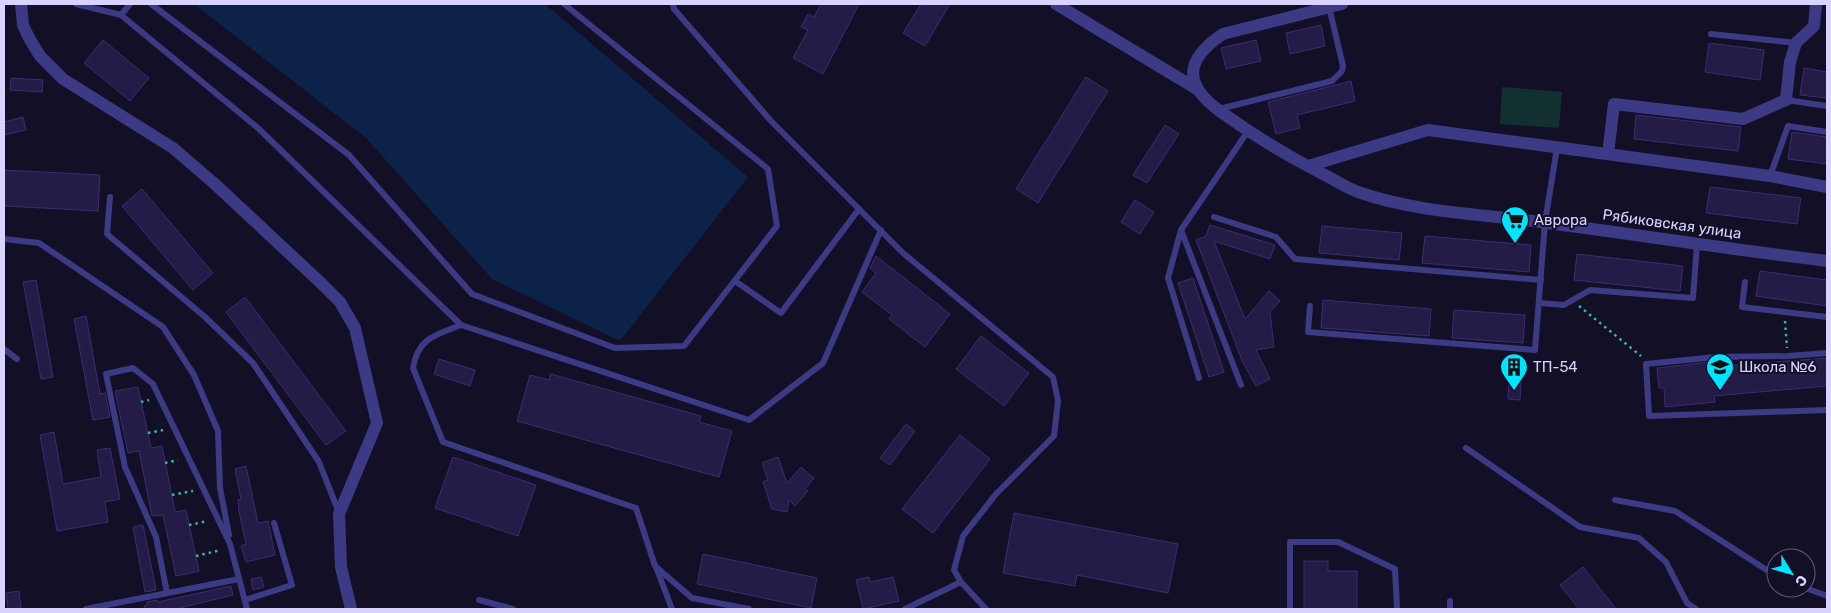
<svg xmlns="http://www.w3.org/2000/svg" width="1831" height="613" viewBox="0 0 1831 613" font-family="Rubik,sans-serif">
  <rect width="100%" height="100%" fill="#130f26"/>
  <!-- green -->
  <path fill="#12302f" d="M1502,87l60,5 -3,36 -59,-4z"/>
  <!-- water -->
  <path fill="#0c2248" d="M194,4h351l203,173 -128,164 -128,-62 -126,-141z"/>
  <!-- building -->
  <g fill="#241b47" stroke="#3b2d73">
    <path d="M821,4h38l-36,70 -30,-16 15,-28 -7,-3 7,-13 6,3z"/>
    <path d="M921,4h29l-25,42 -22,-13z"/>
    <path d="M1321,25l4,21 -35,8 -4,-21z"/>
    <path d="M103,40l46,38 -19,23 -46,-38z"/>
    <path d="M1256,40l5,21 -35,8 -5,-21z"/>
    <path d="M1709,43l55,7 -4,30 -55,-8z"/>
    <path d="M1804,68l23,4v26l-27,-3z"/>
    <path d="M1086,77l22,14 -70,112 -22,-14z"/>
    <path d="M11,78l32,2 -1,12 -32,-2z"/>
    <path d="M1351,81l4,20 -58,14 3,13 -24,6 -8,-32z"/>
    <path d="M1636,115l105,12 -3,24 -104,-12z"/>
    <path d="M23,117l3,13 -22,5v-13z"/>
    <path d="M1165,125l14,9 -32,49 -14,-8z"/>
    <path d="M1792,132l35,5v27l-39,-5z"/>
    <path d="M4,170l96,5 -2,36 -94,-5z"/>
    <path d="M1710,187l91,11 -4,26 -91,-11z"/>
    <path d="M142,189l71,84 -20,17 -71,-84z"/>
    <path d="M1135,200l19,12 -14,22 -19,-12z"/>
    <path d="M1210,225l65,20 -5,14 -56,-18 31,78 24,-28 11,10 -10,11 4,35 -18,3 14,29 -14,7 -13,-23 -47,-123 10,-4z"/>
    <path d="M1322,226l80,7 -3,27 -80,-7z"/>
    <path d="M1425,236l106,9 -2,27 -107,-9z"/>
    <path d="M1577,254l106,12 -3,25 -106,-11z"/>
    <path d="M876,256l74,58 -25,33 -36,-28 3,-4 -30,-23 14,-19 -6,-5z"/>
    <path d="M1760,271l67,9v26l-71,-10z"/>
    <path d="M1193,278l31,94 -15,5 -31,-94z"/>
    <path d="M36,280l17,97 -12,2 -18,-97z"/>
    <path d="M245,297l101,134 -20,14 -100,-133z"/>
    <path d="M1323,300l108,9 -2,27 -108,-8z"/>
    <path d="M1454,310l71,5 -2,28 -71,-5z"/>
    <path d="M86,316l14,78 5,-1 5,24 -17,3 -19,-101z"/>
    <path d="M981,336l48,37 -25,33 -48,-37z"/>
    <path d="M1827,358v28l-113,10 1,6 -50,5 -1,-19h-5l-2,-20 54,-6 1,5z"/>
    <path d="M439,359l36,11 -5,16 -36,-12z"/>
    <path d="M551,374l150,42 -2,6 33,9 -13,46 -202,-56 13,-46 19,5z"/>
    <path d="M1509,382l12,1 -1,17 -12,-1z"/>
    <path d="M138,387l13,61 11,-2 13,66 11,-2 13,61 -23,5 -13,-61 -11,1 -13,-65 -11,2 -13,-62z"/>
    <path d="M906,424l9,7 -25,34 -10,-7z"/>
    <path d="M54,432l9,52 38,-7 -4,-27 13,-2 10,51 -15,3 3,20 -51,9 -17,-96z"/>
    <path d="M960,435l30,24 -57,74 -31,-24z"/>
    <path d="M453,457l83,28 -18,51 -83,-28z"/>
    <path d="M778,457l9,26 14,-16 13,11 -9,11 3,2 -13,15 -6,-6 -2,12 -15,-3 -9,-27 5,-2 -6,-17z"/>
    <path d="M246,466l12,57 10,-2 7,34 -29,7 -5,-16 5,-2 -7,-33 -1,-11 3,-1 -6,-30z"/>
    <path d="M1014,513l164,31 -10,49 -91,-18 -2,11 -72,-13z"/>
    <path d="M143,525l13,65 -11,2 -12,-65z"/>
    <path d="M703,554l114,24 -6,30 -114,-24z"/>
    <path d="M1304,561h24v10h29v38h-53z"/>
    <path d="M1583,567l33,42h-37l-19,-24z"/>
    <path d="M261,577l3,10 -11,3 -2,-11z"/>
    <path d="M869,577l1,5 23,-5 6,24 -36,8 -7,-29z"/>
    <path d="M231,586l2,9 -53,13v1h-35l-1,-3 3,-1v-3l10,-2 1,2z"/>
    <path d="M19,591l2,17 -13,1 -2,-16z"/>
  </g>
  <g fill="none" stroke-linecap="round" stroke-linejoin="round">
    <!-- path -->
    <g stroke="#2fb8b0" stroke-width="2.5" stroke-dasharray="2.5 4" stroke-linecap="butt">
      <path d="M1579,306l62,50"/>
      <path d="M1785,321l2,27"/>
      <path d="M141,402l8,-2"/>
      <path d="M148,433l15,-3"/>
      <path d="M165,463l13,-3"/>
      <path d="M172,495l21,-4"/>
      <path d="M189,525l19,-4"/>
      <path d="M196,556l25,-6"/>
    </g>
    <!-- service -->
    <g stroke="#3d3a85" stroke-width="6">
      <path d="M76,4l45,11 137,113 203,197 288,95 74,-57 58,-133"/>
      <path d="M151,4l198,151 123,139 143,54 69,-2 93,-120 -9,-57 -204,-165"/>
      <path d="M673,4l1,5 97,112 132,132 150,124 5,24 -4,35 -58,58 -33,42 -9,34 7,12 25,27"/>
      <path d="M121,15l9,-11"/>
      <path d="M1711,34l85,9"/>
      <path d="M1786,100l41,6"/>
      <path d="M1219,109l113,-28 10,-10 1,-5 -14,-59"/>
      <path d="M1770,176l18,-50 39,6"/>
      <path d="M110,197l-3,37 98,83 48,46 66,99 20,51"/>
      <path d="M1214,217l62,20 19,22 246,21"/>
      <path d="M1181,230l-13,48 31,100"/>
      <path d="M4,239l35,4 124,84 31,48 24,56 2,57 9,47"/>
      <path d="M735,281l46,32 78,-104"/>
      <path d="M1745,282l-3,25 85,10"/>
      <path d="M1539,303l25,2 26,-15 103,8 4,-54"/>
      <path d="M1310,306l-2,26 227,18 10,-128 12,-74"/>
      <path d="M461,325c-26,10 -43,13 -48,43l30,74 193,66 19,58 37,32 57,11"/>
      <path d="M4,349l13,10"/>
      <path d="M1827,353l-39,3 -72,1 -70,7 3,52 178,-6"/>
      <path d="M1241,385l-60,-155 67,-99"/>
      <path d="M1466,448l114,79 59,11 27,24 21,41 9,6"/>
      <path d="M1615,500l60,11 101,65"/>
      <path d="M656,567l16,42"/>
      <path d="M1806,588l21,8"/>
      <path d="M167,593l-11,-56 -31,-70 -19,-93 27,-6 20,16 77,160 17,65"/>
      <path d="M245,600l47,-15 -18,-62"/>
      <path d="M479,600l34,9"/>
      <path d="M1450,601v8"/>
      <path d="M86,609l153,-30"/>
      <path d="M905,609l56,-27"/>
      <path d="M1290,609v-67h48l57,27 2,40"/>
    </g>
    <!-- minor -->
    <g stroke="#3d3a85" stroke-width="12">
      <path d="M21,4l2,21 6,13 11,18 23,23 110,69 43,37 106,99 18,18 15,26 22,95 -38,91 2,53 10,42"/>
      <path d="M1056,4l141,85"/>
      <path d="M1342,4l-119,30c-39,26 -40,51 -2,78 32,23 65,43 100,61 12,6 24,14 37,19 60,21 126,22 189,31 94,12 187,27 280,38"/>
      <path d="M1608,154l6,-50 129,15 43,-19 4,-38 6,-19 18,-17 2,-22"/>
      <path d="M1308,166l120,-36 342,46 57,11"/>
    </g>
  </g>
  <!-- icons -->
  <defs>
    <g id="supermarket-pin" transform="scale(1.4375)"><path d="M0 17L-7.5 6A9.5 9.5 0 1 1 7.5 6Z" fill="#00e5ff" stroke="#130f26"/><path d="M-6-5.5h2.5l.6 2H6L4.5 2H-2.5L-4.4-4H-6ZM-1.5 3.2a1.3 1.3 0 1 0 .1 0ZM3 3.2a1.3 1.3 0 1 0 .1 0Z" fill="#111"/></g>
    <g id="building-pin" transform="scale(1.4375)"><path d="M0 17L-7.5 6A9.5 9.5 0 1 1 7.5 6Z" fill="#00e5ff" stroke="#130f26"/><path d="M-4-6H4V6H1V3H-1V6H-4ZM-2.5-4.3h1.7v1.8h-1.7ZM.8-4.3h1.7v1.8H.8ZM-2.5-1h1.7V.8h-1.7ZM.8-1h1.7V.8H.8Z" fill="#111"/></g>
    <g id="school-pin" transform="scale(1.4375)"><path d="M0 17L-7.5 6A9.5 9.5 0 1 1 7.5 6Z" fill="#00e5ff" stroke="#130f26"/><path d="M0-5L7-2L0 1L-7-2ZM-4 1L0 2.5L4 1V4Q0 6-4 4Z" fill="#111"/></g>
  </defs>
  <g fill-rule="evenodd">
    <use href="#supermarket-pin" x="1515" y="220"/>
    <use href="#building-pin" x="1514" y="367"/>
    <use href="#school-pin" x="1720" y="367"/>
  </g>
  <g text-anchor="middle" stroke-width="4" stroke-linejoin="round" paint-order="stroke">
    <!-- poi labels -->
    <g font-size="15" fill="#d9d4ff" stroke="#130f26" text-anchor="start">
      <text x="1534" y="225">Аврора</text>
      <text x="1533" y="372">ТП-54</text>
      <text x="1739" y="372">Школа №6</text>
    </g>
    <!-- street labels -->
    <g font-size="15" fill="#d9d4ff" stroke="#130f26">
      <text transform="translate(1672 224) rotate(8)" y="5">Рябиковская улица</text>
    </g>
  </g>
  <!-- border -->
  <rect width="1831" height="613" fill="none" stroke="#d9d4ff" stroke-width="10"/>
  <!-- north arrow -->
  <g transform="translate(1791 573) rotate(127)"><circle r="24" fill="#130f26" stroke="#625e7d"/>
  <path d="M0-4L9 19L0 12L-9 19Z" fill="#00e5ff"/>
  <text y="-8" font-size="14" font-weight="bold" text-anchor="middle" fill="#d9d4ff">С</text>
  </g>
</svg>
